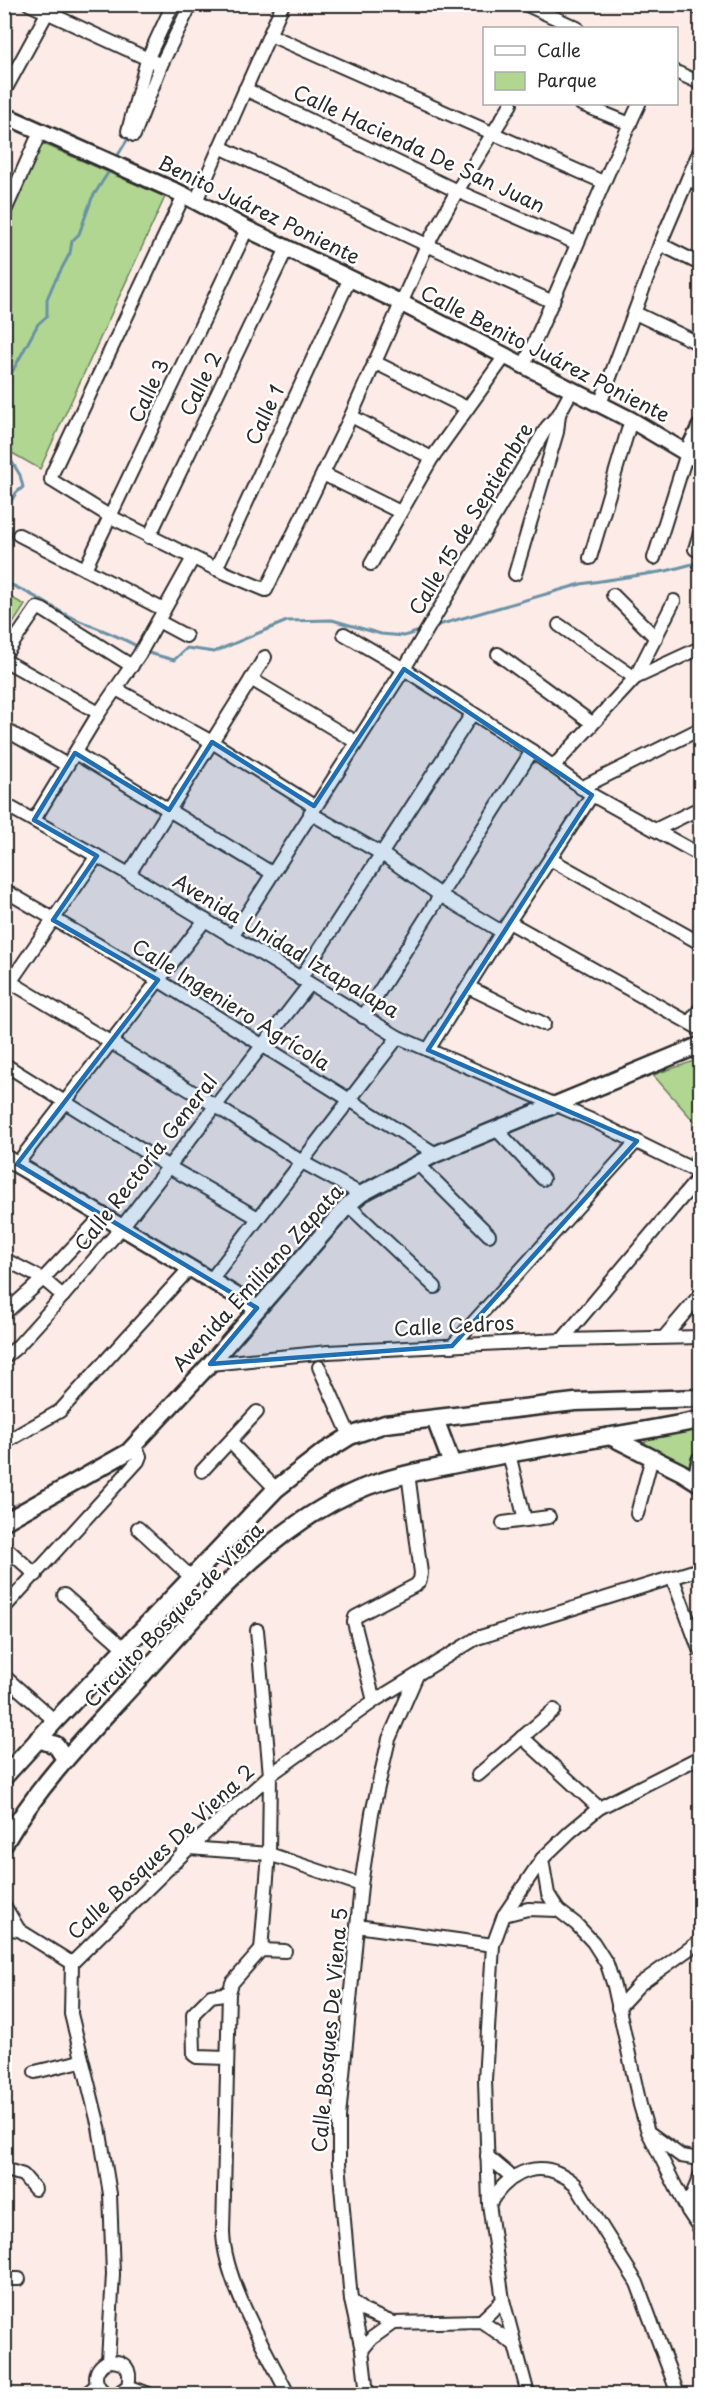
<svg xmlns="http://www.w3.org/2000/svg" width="705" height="2399" viewBox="0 0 705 2399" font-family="'Playpen Sans',sans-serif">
  <rect width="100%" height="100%" fill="#fcebe6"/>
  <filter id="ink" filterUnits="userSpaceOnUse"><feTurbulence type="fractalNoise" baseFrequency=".0167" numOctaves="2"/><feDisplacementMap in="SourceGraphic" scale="12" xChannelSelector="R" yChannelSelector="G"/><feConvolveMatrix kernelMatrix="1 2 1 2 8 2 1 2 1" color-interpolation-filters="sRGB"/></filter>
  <g filter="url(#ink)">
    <!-- green -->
    <g fill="#b0d692" stroke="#6e805e" stroke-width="1.5">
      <path d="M39,142l126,55 -125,272 -35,-20v-233z"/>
      <path d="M5,594l20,11 -20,31z"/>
      <path d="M700,1059v69l-47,-53z"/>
      <path d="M700,1145v21l-12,-7z"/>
      <path d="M700,1427v18l-4,5 -3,18 -49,-23 3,-7z"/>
    </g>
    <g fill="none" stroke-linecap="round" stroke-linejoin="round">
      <!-- stream -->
      <g stroke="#6b92a6" stroke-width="3">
        <path d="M156,57l23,-53"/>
        <path d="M115,160l15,-25"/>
        <path d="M4,387l34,-63 9,-8v-17l6,-14 17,-32 2,-12 7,-7 13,-36 19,-30"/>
        <path d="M4,449l16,26 3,12 -7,6 -12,20"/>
        <path d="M4,582c24,9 38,19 59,31 25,13 52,20 77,35"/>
        <path d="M435,626l146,-42 85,-13 34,-9"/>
        <path d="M145,652l29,8 13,-12 27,4 73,-31 45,-1 49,14 23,2 19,-6"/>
      </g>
      <!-- minor casing -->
      <g stroke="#2b2b2b" stroke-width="16">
        <g id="minor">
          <path d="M29,4l132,61"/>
          <path d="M525,4l52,24"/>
          <path d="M693,4l7,5"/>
          <path d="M270,35l333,147"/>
          <path d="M676,72l24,11"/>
          <path d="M245,89l212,102 119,52"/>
          <path d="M4,92l48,-88"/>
          <path d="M581,104l49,20"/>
          <path d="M128,131l19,-71 26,-56"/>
          <path d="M134,135l27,-70 30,-61"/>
          <path d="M220,147l207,98 126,57"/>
          <path d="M688,179l12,6"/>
          <path d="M184,195l-132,279 -1,6 60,37 105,52 50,21 85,-174 76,-171 30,-54 54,-87"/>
          <path d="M196,201l87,-197"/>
          <path d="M4,213l36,-81"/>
          <path d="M660,244l40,20"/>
          <path d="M635,313l65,31"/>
          <path d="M374,362l93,46"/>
          <path d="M524,365c40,-87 75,-175 115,-261"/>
          <path d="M600,404l60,-160 40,-94"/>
          <path d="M351,416l81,42"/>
          <path d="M323,474l77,38"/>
          <path d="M19,535l145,75"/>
          <path d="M149,537l138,-289"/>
          <path d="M695,549l5,-16"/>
          <path d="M590,558l41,-138"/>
          <path d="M654,558l33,-105"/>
          <path d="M371,564l61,-106 73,-102"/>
          <path d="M85,569l162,-340"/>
          <path d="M216,569l134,-291"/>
          <path d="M515,574l42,-142 2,-18"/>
          <path d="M613,595l43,43"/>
          <path d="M158,621l28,15"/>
          <path d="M559,625l76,53 65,-30"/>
          <path d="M344,634l60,35 128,82 60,44 108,60"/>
          <path d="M498,654l94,69"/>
          <path d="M4,656l33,-48 6,2 89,56"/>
          <path d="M4,660l95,53"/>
          <path d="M251,679l105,63"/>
          <path d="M116,689l96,53 102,64"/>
          <path d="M4,729l63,36"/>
          <path d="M75,753l197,120"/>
          <path d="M553,767l82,-89 39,-77"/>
          <path d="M581,788l119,-59"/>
          <path d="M4,804l125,70 269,163 198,85 104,51"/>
          <path d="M310,813l72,41 58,41 62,37"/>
          <path d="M34,820l65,-107 40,-58 54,-97"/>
          <path d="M655,830l45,-22"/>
          <path d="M550,859l150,84"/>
          <path d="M129,874l136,-217"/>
          <path d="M4,890l154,90 278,174"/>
          <path d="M509,922l191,107"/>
          <path d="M232,937l172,-268 143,-242 12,-13 13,-24"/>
          <path d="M4,978l212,128 86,56 59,32"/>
          <path d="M300,979l172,-265"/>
          <path d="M468,987l76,37"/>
          <path d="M4,991l93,-135"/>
          <path d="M363,1017l169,-266"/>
          <path d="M690,1022l10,-13"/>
          <path d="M428,1050l74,-118 90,-137"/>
          <path d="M4,1064l165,103 89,51"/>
          <path d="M497,1130l46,49"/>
          <path d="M17,1164l188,-244"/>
          <path d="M418,1164l71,71"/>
          <path d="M348,1205l87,82"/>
          <path d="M4,1259l39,20 20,17"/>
          <path d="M210,1281l188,-244"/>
          <path d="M4,1314l39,-35 60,-64"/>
          <path d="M665,1336l35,-41"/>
          <path d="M562,1340l138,-164"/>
          <path d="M452,1346l185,-205"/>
          <path d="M4,1358l13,-11 46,-51 59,-69 187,-242"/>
          <path d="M210,1364l118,-12 234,-12 138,-3"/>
          <path d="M319,1367l31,69"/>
          <path d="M230,1442l46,47"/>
          <path d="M4,1443l56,-32 129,-142"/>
          <path d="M509,1454l16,66"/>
          <path d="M202,1471l55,-59"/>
          <path d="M637,1514l15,-57"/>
          <path d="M503,1523l46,-6"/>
          <path d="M138,1528l54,50"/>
          <path d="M4,1546l32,29"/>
          <path d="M673,1579l26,70"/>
          <path d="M64,1595l60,53"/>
          <path d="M4,1608l134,-147 2,-5 -6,-11"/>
          <path d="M257,1630l13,145 -1,79 -8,96"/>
          <path d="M4,1676l51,45"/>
          <path d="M374,1701l-20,-79 1,-5 61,-32 4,-5 1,-7 -13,-100"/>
          <path d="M522,1737l77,71"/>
          <path d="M478,1775l76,-65"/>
          <path d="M189,1848l80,6 92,31"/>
          <path d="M542,1859l6,35 10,16 18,14 17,18 14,22 7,22 26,119 8,27 40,79 12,18"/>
          <path d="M4,1905l15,25"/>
          <path d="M504,1915l24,-6 30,1"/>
          <path d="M357,1926l136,19"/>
          <path d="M4,1928l15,2 53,33"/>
          <path d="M285,1951l-24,-1 -29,33 -3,10 -6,239c1,49 43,118 65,162"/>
          <path d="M618,2008l22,-24 60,-43"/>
          <path d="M227,2058l-30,-1 -3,-2 -1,-41 18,-18 18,-3"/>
          <path d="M35,2072l46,-11"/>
          <path d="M651,2134l30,22 19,3"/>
          <path d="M487,2156l25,21"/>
          <path d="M4,2169l19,6 12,14"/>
          <path d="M490,2203c20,-33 53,-47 85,-19l62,99 41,111"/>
          <path d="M688,2211l4,-16 8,-19"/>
          <path d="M4,2279h15"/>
          <path d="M351,2300l13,11 29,12 88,-2 33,23"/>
          <path d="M481,2321l22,-21"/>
          <path d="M362,2350l10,-12 21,-15"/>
          <path d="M108,2361l5,-87 -3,-80 -11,-67 -28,-113 1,-51 117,-115 81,-73 104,-74 103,-63 223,-69"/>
          <path d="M128,2386l21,8"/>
          <path d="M86,2394l11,-9"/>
          <path d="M108,2394c-16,-8 -16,-25 0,-33 18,0 24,8 20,25l-11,8"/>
          <path d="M367,2394l-5,-44 -11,-50 -12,-137v-46l22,-232 11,-72 17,-74 28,-64"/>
          <path d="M528,2394l-25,-94 -14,-96 -4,-124 8,-135 11,-30 38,-56 28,-27 29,-24 101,-51"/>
        </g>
      </g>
      <!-- tertiary casing -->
      <g stroke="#2b2b2b" stroke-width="20">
        <g id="tertiary">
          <path d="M4,115l180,80 63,34 154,74 230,117 69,41"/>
          <path d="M687,453l13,-26"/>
          <path d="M4,1157l253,151"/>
          <path d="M609,1436l72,36 19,12"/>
          <path d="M699,1483l-2,-10 3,-13"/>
          <path d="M4,1522l124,-70 82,-88 138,-159 13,-11 75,-40 264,-109"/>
        </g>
      </g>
      <!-- secondary casing -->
      <g stroke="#2b2b2b" stroke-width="21">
        <g id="secondary">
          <path d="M435,1419l17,45"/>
          <path d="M38,1739l18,6 9,14"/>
          <path d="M4,1777l51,-56 221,-232 45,-35 29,-18 35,-12 190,-22 125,-4"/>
          <path d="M4,1844c35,-60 84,-110 131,-161 66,-73 139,-162 233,-197 39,-14 79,-20 119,-28 71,-14 143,-24 213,-38"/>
        </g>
      </g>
      <!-- minor -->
      <use href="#minor" stroke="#fff" stroke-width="12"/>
      <!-- tertiary -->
      <use href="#tertiary" stroke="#fff" stroke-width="15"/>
      <!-- secondary -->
      <use href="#secondary" stroke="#fff" stroke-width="16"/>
    </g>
  </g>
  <!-- marked area -->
  <path fill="#1f6fb2" fill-opacity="0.2" stroke="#1f6fb2" stroke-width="4.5" stroke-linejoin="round" d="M404,669l188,126 -164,255 209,91 -185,205 -242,18 47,-56 -240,-144 141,-184 -105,-60 44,-64 -63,-36 41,-67 94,57 43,-68 102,64z"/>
  <g text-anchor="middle" stroke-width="5" stroke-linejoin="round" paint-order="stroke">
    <!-- street labels -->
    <g font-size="20" fill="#2b2b2b" stroke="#fff">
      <text transform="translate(419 149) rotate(25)" y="7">Calle Hacienda De San Juan</text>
      <text transform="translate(259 210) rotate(26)" y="7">Benito Juárez Poniente</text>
      <text transform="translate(545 354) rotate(27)" y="7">Calle Benito Juárez Poniente</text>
      <text transform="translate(201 384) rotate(-64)" y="7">Calle 2</text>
      <text transform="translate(149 391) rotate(-65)" y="7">Calle 3</text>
      <text transform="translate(265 415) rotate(-65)" y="7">Calle 1</text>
      <text transform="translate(471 519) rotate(-59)" y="7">Calle 15 de Septiembre</text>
      <text transform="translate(286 946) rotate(31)" y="7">Avenida Unidad Iztapalapa</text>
      <text transform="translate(231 1005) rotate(32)" y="7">Calle Ingeniero Agrícola</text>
      <text transform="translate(146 1163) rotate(-52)" y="7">Calle Rectoría General</text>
      <text transform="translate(258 1278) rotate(-48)" y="7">Avenida Emiliano Zapata</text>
      <text transform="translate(454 1326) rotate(-3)" y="7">Calle Cedros</text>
      <text transform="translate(174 1615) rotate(-46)" y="7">Circuito Bosques de Viena</text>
      <text transform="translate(161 1852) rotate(-43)" y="7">Calle Bosques De Viena 2</text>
      <text transform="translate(330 2030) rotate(-85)" y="7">Calle Bosques De Viena 5</text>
    </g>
  </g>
  <!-- margin -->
  <rect width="705" height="2399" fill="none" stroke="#fff" stroke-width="24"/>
  <rect x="12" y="12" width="681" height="2375" fill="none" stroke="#2b2b2b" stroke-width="2" filter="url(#ink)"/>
  <!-- legend -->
  <rect x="483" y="27" width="195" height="78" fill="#ffffff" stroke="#aaaaaa" stroke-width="1.5"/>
  <rect x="495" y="46" width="30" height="9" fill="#ffffff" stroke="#aaaaaa" stroke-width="1.5"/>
  <text x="537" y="57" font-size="18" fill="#2b2b2b">Calle</text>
  <rect x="495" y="72" width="30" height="18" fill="#b0d692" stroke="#aaaaaa" stroke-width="1.5"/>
  <text x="537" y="87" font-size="18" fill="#2b2b2b">Parque</text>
</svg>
